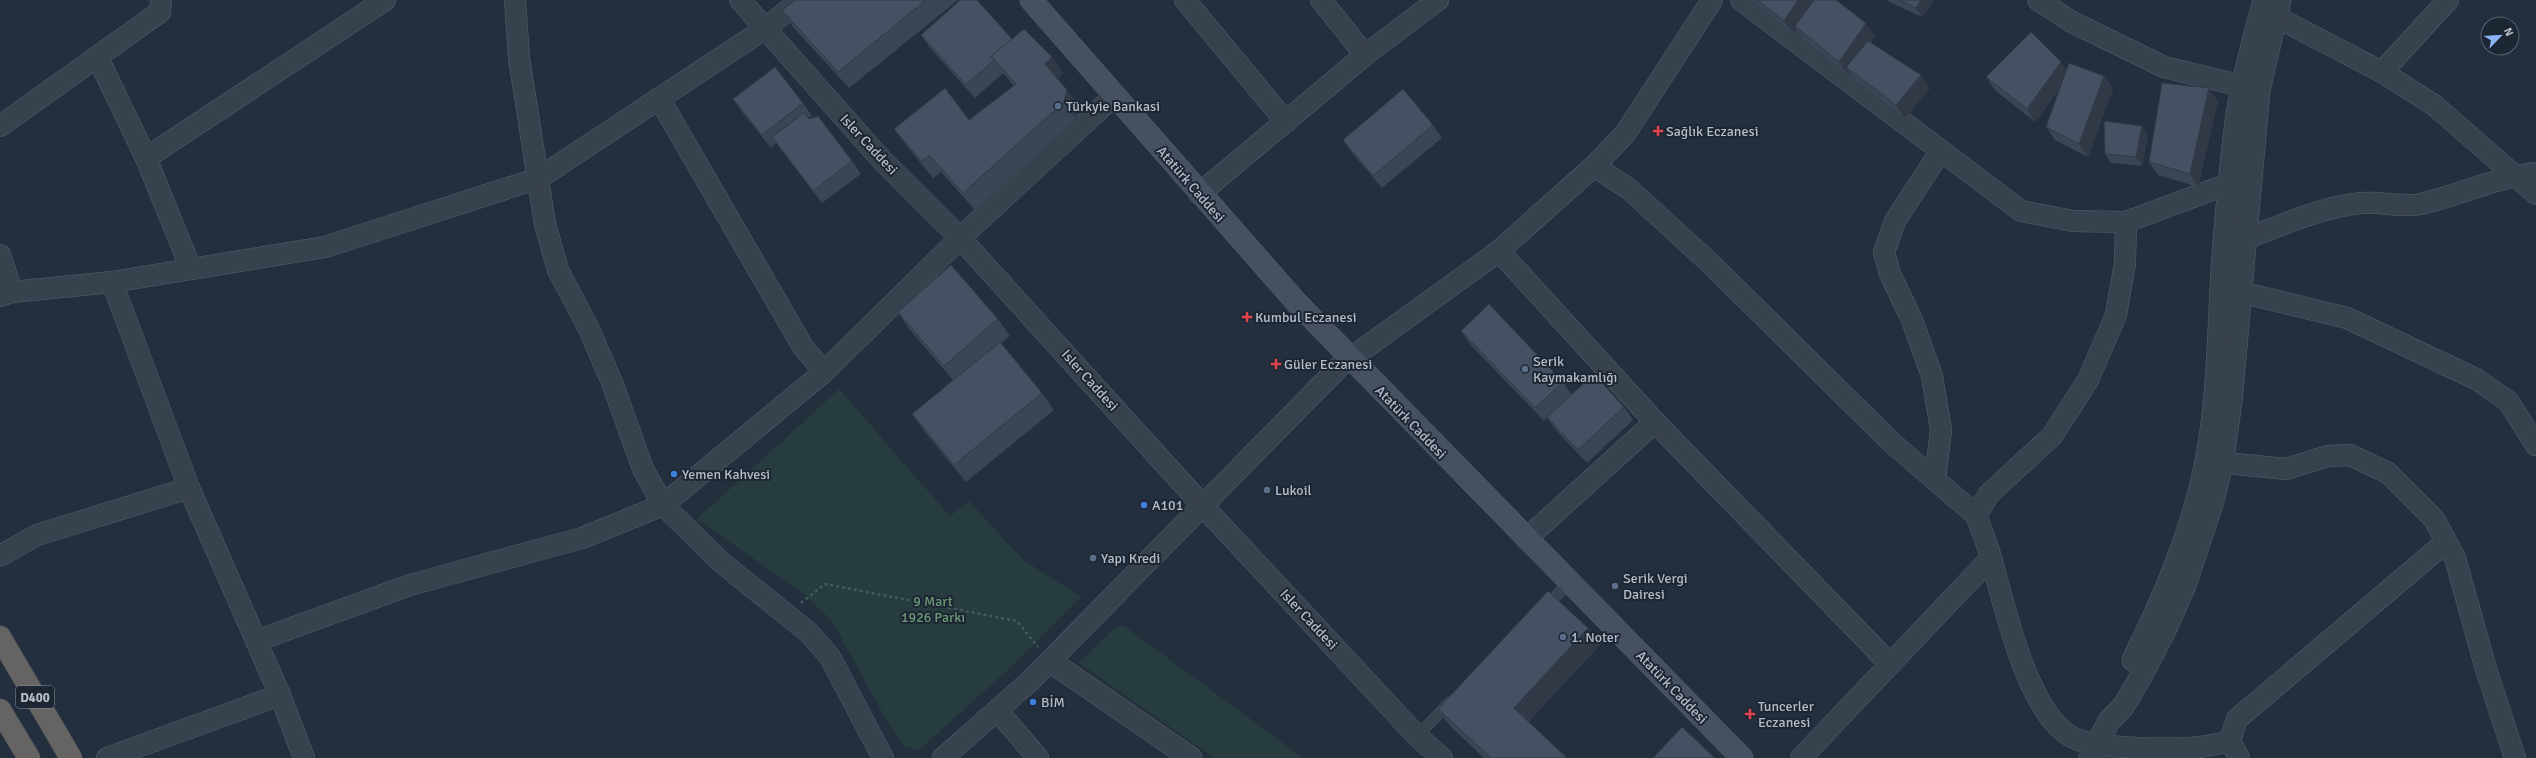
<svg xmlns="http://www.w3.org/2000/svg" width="2536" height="758" viewBox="0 0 2536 758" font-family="Signika,sans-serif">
  <rect width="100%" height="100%" fill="#242f3e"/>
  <!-- green -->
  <g fill="#263c3f">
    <path d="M839,389l111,127 19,-15 53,58 59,38 -71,71 -91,82 -15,-4 -16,-23 -56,-102 -28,-27 -107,-75z"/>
    <path d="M1123,625l180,133h-89l-135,-95 35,-34z"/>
  </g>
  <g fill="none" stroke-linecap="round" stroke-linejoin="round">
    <!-- service casing -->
    <g stroke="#565f6c" stroke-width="11">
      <g id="service">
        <path d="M1546,606l24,-24"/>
        <path d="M1417,736l33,-34"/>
      </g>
    </g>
    <!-- minor casing -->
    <g stroke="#565f6c" stroke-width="22">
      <g id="minor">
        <path d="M515,0l4,58 26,166 13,46 31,59 24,56 30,84 20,36 58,57 87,70 22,25 53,101"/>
        <path d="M740,0l141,159 79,79 243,268 214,230 25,22"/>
        <path d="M1185,0l101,122"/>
        <path d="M1321,0l44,55"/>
        <path d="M1741,0l280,211 52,10 53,1 118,-44"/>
        <path d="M2038,0l34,22 92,45 78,19"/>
        <path d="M2261,13l15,4 106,55 52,33 102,89"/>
        <path d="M98,58l48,100 45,111"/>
        <path d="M2382,72l66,-72"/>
        <path d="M659,98l144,249 21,25"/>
        <path d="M0,126l160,-114 1,-12"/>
        <path d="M146,158l239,-158"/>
        <path d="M1594,166l35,23 82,75 180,178 85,73"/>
        <path d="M1199,194l166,-139 73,-55"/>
        <path d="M2126,222l-1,41 -9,52 -28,65 -36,56 -63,58 -13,21c5,14 11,28 15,43 13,45 36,156 81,179 20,10 43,9 65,11 32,1 62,2 93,-7l9,17"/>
        <path d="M2244,239c37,-13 77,-32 117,-36 20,-2 40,5 60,1 39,-9 75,-27 115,-31"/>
        <path d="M1499,251l156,171 235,242"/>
        <path d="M0,255l12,37"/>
        <path d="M112,282l77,206 91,207 24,63"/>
        <path d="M2240,292l107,26 129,61 32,22 28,44"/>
        <path d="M0,296l12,-4 100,-10 213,-35 214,-69 227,-150 35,-28"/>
        <path d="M2206,461l80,8 42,-13 22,-1 38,18 46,46 21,39 31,111 29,89"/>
        <path d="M1935,480l6,-50 -9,-54 -20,-56 -22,-46 -6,-22 11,-31 45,-69"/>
        <path d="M1526,539l129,-117"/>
        <path d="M0,556l37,-21 152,-47"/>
        <path d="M256,641l154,-56 172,-47 81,-33 161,-133 136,-134 154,-142"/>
        <path d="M997,710l41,48"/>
        <path d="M2230,741l7,-22 209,-177"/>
        <path d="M107,758l173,-63"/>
        <path d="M943,758l87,-77 310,-315 159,-115 95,-85 31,-32 87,-134"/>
        <path d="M1801,758l190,-200"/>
      </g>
    </g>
    <!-- tertiary casing -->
    <g stroke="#565f6c" stroke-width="23">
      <g id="tertiary">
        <path d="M2133,660c31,-63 59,-128 73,-198 14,-72 12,-147 18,-220 4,-44 7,-89 14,-133 6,-37 17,-73 26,-109"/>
        <path d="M1050,661l141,97"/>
        <path d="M2090,758l19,-37 14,-14 20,-34 23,-45 19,-43 27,-81 10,-40 9,-63 28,-311 21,-90"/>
      </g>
    </g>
    <!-- secondary casing -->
    <g stroke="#565f6c" stroke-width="23">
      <path id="secondary" d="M1031,0l266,303 445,455"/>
    </g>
    <!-- trunk casing -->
    <g stroke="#434c59" stroke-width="23">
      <g id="trunk">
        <path d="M0,637l71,121"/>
        <path d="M0,710l29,48"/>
      </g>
    </g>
    <!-- path -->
    <path stroke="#44595c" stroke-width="2.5" stroke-dasharray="3 3" stroke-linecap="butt" d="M801,603l24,-19 192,37 21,26"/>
    <!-- service -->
    <use href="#service" stroke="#38414e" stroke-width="10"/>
    <!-- minor -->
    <use href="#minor" stroke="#38414e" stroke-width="21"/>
    <!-- tertiary -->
    <use href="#tertiary" stroke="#38414e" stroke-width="22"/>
    <!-- secondary -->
    <use href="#secondary" stroke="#465061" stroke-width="22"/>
    <!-- trunk -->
    <use href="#trunk" stroke="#656462" stroke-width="22"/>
  </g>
  <!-- wall -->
  <g fill="#3b4654">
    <path d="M796,0h162l-109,88 -56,-61 -11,-17z"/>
    <path d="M1751,0h85l39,36 -5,7 60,45 -25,30 -50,-38 -5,-7 -2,2 -44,-36 -7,-11 -4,6z"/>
    <path d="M1888,0h46l-12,17 -33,-15z"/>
    <path d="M921,35l91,4 40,18 11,16 -5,6 9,11 12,16 -3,13 -101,91 -34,-38 -8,6 -27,-33 -12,-16 75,-9 45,-34 -11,-13 -28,25 -45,-50z"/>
    <path d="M2061,62l5,8 38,6 9,13 -25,68 -33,-17 -9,-13 13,-38 -24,33 -40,-32 -9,-13z"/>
    <path d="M733,99l70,4 9,13 -4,2 44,43 9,13 -39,29 -46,-60 -5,5 -29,-36z"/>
    <path d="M2218,101l-20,86 -40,-12 -9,-13z"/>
    <path d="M1433,125l9,13 -60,50 -30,-35 -9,-13z"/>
    <path d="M2142,126l6,9 -6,31 -31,-3 -6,-9z"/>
    <path d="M898,312l100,7 12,17 -9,7 41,50 12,17 -88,72 -42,-51 -12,-17 41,-34 -44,-51z"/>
    <path d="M1461,331l102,51 8,12 53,13 9,13 -46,43 -31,-33 -9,-12 -3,3 -74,-77z"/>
    <path d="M1588,628l12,17 -72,77 39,36h-83l-35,-33 -11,-16z"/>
  </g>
  <!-- shaded-wall -->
  <g fill="#303945">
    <path d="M1798,0h17l-20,26 2,2 -4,6 -9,-13z"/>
    <path d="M1921,0h13l-12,17 -6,-9z"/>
    <path d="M1866,23l9,13 -24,35 -5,-4 4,6 -2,2 -9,-13z"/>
    <path d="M1052,57l11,16 -6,7 -12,-16z"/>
    <path d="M2061,62l9,13 -35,47 -8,-13z"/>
    <path d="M1921,75l9,13 -25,30 -9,-13z"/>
    <path d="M2104,76l9,13 -25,68 -9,-13z"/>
    <path d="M2209,88l9,13 -20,86 -8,-13z"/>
    <path d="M1067,90l12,16 -3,13 -12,-17z"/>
    <path d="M2142,126l6,9 -6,31 -6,-9z"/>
    <path d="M1588,628l12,17 -75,80 -11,-17z"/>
  </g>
  <!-- building -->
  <g fill="#455162" stroke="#303945">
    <path d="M796,0h130l-88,72 -56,-62z"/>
    <path d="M960,0h17l35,39 -21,17 3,4 -28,25 -45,-50z"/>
    <path d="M1757,0h41l-14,21z"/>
    <path d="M1814,0h22l30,23 -27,39 -44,-36z"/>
    <path d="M1899,0h22l-5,8z"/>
    <path d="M1024,29l28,28 -7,7 22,26 -3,12 -101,91 -33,-37 -9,5 -27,-32 51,-41 24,32 47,-36 -25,-28z"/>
    <path d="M2031,32l30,30 -34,47 -41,-32z"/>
    <path d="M1868,41l53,34 -25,30 -50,-38z"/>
    <path d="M2069,63l35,13 -25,68 -33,-17z"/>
    <path d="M775,67l28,36 -41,32 -29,-36z"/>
    <path d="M2162,83l47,5 -19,86 -41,-12z"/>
    <path d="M1403,89l30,36 -60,51 -30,-36z"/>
    <path d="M804,113l5,6 9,-3 34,45 -39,30 -41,-54z"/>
    <path d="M2104,121l38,5 -6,31 -31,-3z"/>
    <path d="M951,265l47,54 -54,47 -46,-54z"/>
    <path d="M1489,304l74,78 -28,26 -74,-77z"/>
    <path d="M1000,342l42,51 -88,72 -42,-51z"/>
    <path d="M1594,374l30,33 -46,43 -31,-33z"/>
    <path d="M1548,591l40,37 -74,80 53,50h-76l-53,-49z"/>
    <path d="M1682,727l33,31h-62z"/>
  </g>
  <!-- markers -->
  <g fill="#5c6f8a" stroke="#1d2633" stroke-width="1.5">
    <circle cx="1058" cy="106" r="4"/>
    <circle cx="1525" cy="369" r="4"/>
    <circle cx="1267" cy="490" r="4"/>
    <circle cx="1093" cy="558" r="4"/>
    <circle cx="1615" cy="586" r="4"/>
    <circle cx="1563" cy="637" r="4"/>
  </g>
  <g fill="#e0444e" stroke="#1d2633" stroke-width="1.5">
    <path d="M1656 125h4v4h4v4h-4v4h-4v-4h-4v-4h4z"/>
    <path d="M1245 311h4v4h4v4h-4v4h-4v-4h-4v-4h4z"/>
    <path d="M1274 358h4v4h4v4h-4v4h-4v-4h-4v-4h4z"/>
    <path d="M1748 708h4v4h4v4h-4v4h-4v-4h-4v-4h4z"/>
  </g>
  <g fill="#3f7fe0" stroke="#1d2633" stroke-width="1.5">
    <circle cx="674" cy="474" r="4"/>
    <circle cx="1144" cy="505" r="4"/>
    <circle cx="1033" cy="702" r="4"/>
  </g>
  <g text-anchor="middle" stroke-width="4" stroke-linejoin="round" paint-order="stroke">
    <!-- shield labels -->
    <rect fill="#1d2633" stroke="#878f9c" stroke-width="1" x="16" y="686" width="38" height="22" rx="3"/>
    <g font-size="13" font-weight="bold" fill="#b4bcc9">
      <text x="35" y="702">D400</text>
    </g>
    <!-- poi labels -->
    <g font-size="14" fill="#b4bcc9" stroke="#1d2633" text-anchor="start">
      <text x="1066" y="111">Türkyie Bankasi</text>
      <text x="1666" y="136">Sağlık Eczanesi</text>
      <text x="1255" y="322">Kumbul Eczanesi</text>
      <text x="1533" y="366">Serik<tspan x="1533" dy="16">Kaymakamlığı</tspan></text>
      <text x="1284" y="369">Güler Eczanesi</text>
      <text x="682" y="479">Yemen Kahvesi</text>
      <text x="1275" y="495">Lukoil</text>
      <text x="1152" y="510">A101</text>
      <text x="1101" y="563">Yapı Kredi</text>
      <text x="1623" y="583">Serik Vergi<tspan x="1623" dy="16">Dairesi</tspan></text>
      <text x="1571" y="642">1. Noter</text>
      <text x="1041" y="707">BİM</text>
      <text x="1758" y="711">Tuncerler<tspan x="1758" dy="16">Eczanesi</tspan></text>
    </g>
    <!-- street labels -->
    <g font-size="14" fill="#b4bcc9" stroke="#1d2633">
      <text transform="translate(869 144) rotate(47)" y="5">Isler Caddesi</text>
      <text transform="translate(1191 184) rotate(49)" y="5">Atatürk Caddesi</text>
      <text transform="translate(1090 380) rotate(48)" y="5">Isler Caddesi</text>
      <text transform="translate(1411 422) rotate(46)" y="5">Atatürk Caddesi</text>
      <text transform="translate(1309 619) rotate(47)" y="5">Isler Caddesi</text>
      <text transform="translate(1672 687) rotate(46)" y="5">Atatürk Caddesi</text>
    </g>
    <!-- park labels -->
    <g font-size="14" fill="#6b9a76" stroke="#1d2633">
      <text x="933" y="606">9 Mart<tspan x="933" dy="16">1926 Parkı</tspan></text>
    </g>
  </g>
  <!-- north arrow -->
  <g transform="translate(2500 36) rotate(65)"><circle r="19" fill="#1d2633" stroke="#59626f"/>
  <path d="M0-3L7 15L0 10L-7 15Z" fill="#8ab4f8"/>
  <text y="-6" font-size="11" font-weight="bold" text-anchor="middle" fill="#b4bcc9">N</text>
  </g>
</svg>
